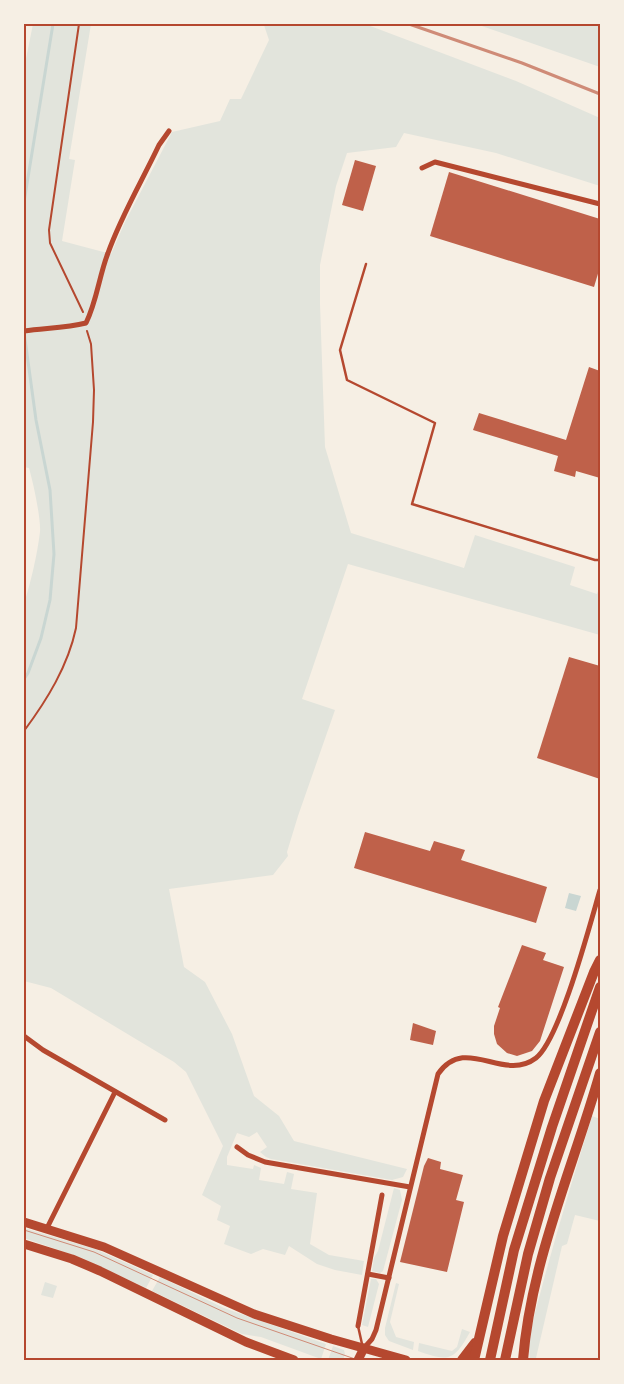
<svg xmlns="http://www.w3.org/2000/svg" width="624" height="1384" viewBox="0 0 624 1384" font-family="'Archivo Narrow',sans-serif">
  <rect width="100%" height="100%" fill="#f6efe4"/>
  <!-- green -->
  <g fill="#e2e4dc">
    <path d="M33,24h58l-22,135 6,1 -13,81 49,13 14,-32 47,-90 48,-11 10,-22h11l28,-59 -5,-15 -3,-1h104l151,57 84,37v68l-104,-33 -92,-20 -8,14 -49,6 -11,33 -16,79v39l5,143 26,86 113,35 11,-33 100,32 -5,18 27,9 3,-8v49l-252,-71 -46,135 33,11 -37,106 -11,36 1,4 -15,19 -104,14 15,78 21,15 27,52 22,62 25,20 15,25 113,28 -4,8 -11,3 -121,-21 -5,-2 -6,-5 7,-5 -10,-15 -8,5 -12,-4 -10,24v8l26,4 1,-4 7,3 -2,12 25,4 3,-12 7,2 -3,15 26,4 -7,51 19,11 35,6 -2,14 -27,-5 -18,-6 -28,-18 -4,9 -22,-6 -12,5 -27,-10 6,-18 -13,-6 4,-14 -19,-11 21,-49 -37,-74 -12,-10 -123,-74 -27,-7v-377c7,-23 13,-48 16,-72 1,-14 -7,-50 -11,-64l-5,-1v-398z"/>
    <path d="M476,24h117l7,3v40z"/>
    <path d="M592,1116l8,3v102l-25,-6 -8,29 -5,2 -26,112 -6,1c-4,-20 8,-56 13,-76 15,-56 32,-111 49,-167z"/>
    <path d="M394,1188l6,2 2,10 -19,71 -3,2 -8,-2 2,-13 4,-7z"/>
    <path d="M24,1228l71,21 58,26 -7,13 -64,-30 -58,-20z"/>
    <path d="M160,1277l64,31 102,36 -5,15 -60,-22 -19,-3 -90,-43z"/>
    <path d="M371,1279h5l3,5 -11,43 -6,-2z"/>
    <path d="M45,1282l12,4 -4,12 -12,-3z"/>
    <path d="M396,1283l3,1 -9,38 6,15 18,5 -1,8 -24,-9 -4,-6v-7z"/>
    <path d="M462,1329l8,3c-16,29 -21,30 -52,19l1,-8 33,8 5,-4z"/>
    <path d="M333,1346l11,4 1,4 -2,6h-15z"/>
  </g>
  <!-- water -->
  <path fill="#c9d6d2" d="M569,893l12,3 -5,15 -11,-3z"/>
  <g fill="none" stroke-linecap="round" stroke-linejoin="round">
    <!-- stream -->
    <g stroke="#c9d6d2" stroke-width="3">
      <path d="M24,202l29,-178"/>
      <path d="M24,332l12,88 14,70 4,64 -4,46 -9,38 -13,35 -4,6"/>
    </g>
  </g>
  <!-- building -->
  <g fill="#bf614a">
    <path d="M355,160l21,6 -13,45 -21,-6z"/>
    <path d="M449,172l151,47v48l-6,20 -164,-51z"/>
    <path d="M589,367l11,4v107l-24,-7 -1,6 -21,-6 4,-15 -85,-26 6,-17 87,27z"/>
    <path d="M569,657l31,9v113l-63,-21z"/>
    <path d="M365,832l65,19 4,-10 31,9 -4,10 86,27 -11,36 -182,-55z"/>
    <path d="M522,945l24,8 -3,7 21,7 -24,74 -8,10 -15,5 -10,-3 -10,-9 -3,-10v-8l6,-18 -2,-1z"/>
    <path d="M413,1023l23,8 -3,14 -23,-5z"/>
    <path d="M428,1158l13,4 -1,7 23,6 -7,25 8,2 -17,70 -47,-10 24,-96z"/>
  </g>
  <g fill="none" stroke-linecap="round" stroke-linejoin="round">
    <!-- path -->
    <g stroke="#b5482f" stroke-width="2">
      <path d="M79,24l-30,206 1,13 33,69"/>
      <path d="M24,731c23,-31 44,-65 52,-103l17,-206 1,-32 -3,-46 -4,-13"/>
    </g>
    <!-- service -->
    <g stroke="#b5482f" stroke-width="2.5">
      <path d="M366,264l-26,86 7,30 88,43 -23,81 183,56h5"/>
      <path d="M358,1326l4,18"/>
    </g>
    <!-- minor -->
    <g stroke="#b5482f" stroke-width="5">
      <path d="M422,168l13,-6 165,42"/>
      <path d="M24,331c21,-3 42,-3 62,-8 11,-22 13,-47 22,-70 13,-37 34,-72 51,-108l10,-14"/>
      <path d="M24,1036l19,14 122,70"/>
      <path d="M237,1147l11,8 17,7 145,25"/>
      <path d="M47,1228l68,-136"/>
      <path d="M368,1274l21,4"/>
      <path d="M358,1326l24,-131"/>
      <path d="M364,1348l8,-9 4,-9 62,-256c28,-40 65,9 98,-16 24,-19 54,-134 64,-168"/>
    </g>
    <!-- primary -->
    <g stroke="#b5482f" stroke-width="9">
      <path d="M24,1222l80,25 150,67 77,25 75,21"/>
      <path d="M24,1244l48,15 28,12 146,71 48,18"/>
      <path d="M358,1360l6,-12"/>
    </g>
    <!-- motorway -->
    <g stroke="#b5482f" stroke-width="10">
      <path d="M462,1360l13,-17"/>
      <path d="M474,1360l29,-124 41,-135 50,-129 6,-12"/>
      <path d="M490,1360l24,-110 38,-123 48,-140"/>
      <path d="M505,1360l23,-106 22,-76 50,-146"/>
      <path d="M523,1360c8,-99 50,-192 77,-287"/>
    </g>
    <!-- tram -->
    <path stroke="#cf8b77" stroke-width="1" d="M24,1230l70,22 143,66 121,42"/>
    <!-- rail -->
    <path stroke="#cf8b77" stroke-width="3" d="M409,24l113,39 78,31"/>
  </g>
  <!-- border -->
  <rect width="624" height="1384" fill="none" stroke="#f6efe4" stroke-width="50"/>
  <rect x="25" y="25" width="574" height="1334" fill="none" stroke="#b5482f" stroke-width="2"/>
</svg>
